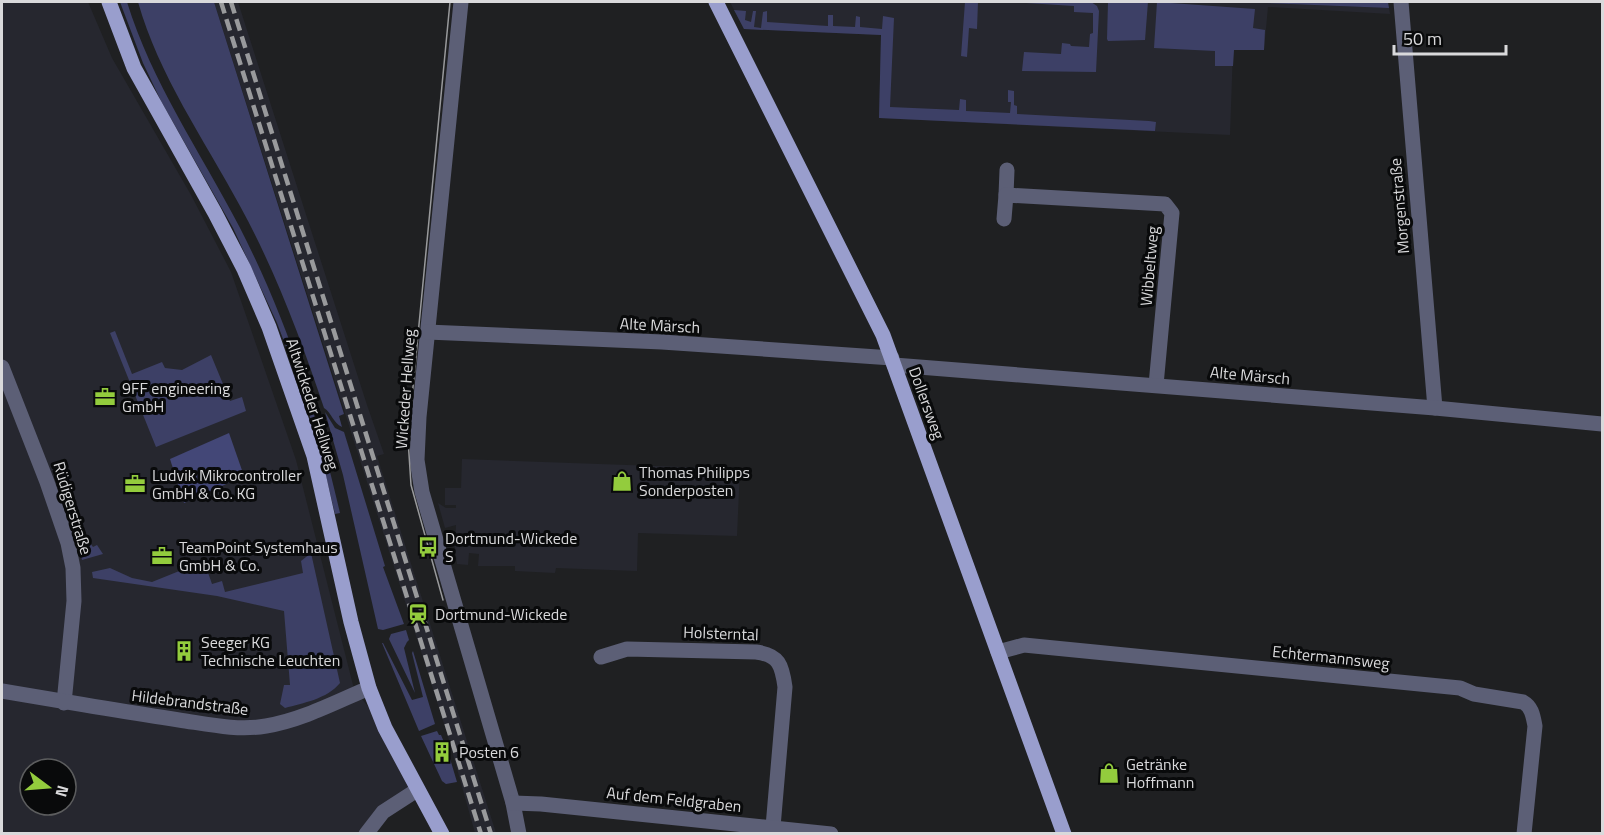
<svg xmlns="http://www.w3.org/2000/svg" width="1604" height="835" viewBox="0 0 1604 835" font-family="'Titillium Web',sans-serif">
  <rect width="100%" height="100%" fill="#1f2022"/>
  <!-- built -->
  <g fill="#26272f" fill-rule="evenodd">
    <path d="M2,2h86l24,56 79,137 40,77 65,188 58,229 31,39 32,62 -51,43 -364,1zM30,769h36v36h-36z"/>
    <path d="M214,2h24l129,403 17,49 -7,2 119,377h-21l-28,-100z"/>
    <path d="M730,2h512l147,6 1,6 -122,-7 -4,43h-31l-3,85 -351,-17 2,-83 -137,-6z"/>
    <path d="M462,459l278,10 -3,67 -99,-3 -1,38 -81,-3 -1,5 -40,-2v-5h-37l1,-12 -10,-1 -1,12 -11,-1 -2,-16 1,-23 -11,3 -7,-25 8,5h10v-3h-11v-17h16z"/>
  </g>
  <!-- green -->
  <g fill="#3d4066">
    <path d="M120,2h7c25,81 73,149 112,224 47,91 78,187 101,287l-5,1 -16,-67 -20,-66 -22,-58 -44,-95 -72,-127 -18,-38z"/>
    <path d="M138,2h76l130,412 -5,2 3,11c-9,-4 -10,-14 -18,-19 -23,-69 -49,-138 -84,-202 -36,-67 -81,-130 -102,-204z"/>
    <path d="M965,2h13l-1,27 -8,-1 -2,29 -6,-1z"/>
    <path d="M1028,2h63l6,4 2,5 -3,61 -74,-1 2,-19 37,2 1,-11 8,1 1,2 18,1 1,-13 3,-1v-20l-19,-1v-6l-48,-3z"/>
    <path d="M1108,2h40l-3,38 -37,1 -1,-2z"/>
    <path d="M1157,2l98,7 -2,19 12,2 -1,20h-30l-1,16h-18v-15l-61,-3z"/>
    <path d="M1242,2h146l1,6z"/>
    <path d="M734,10l12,1 -1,9 6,2 2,-11h3l-2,16 7,1 2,-16 4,-1v11l61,4v-11h5v11l22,1 1,-11 4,1v10l22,2 1,-13 11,2 -4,89 69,3 1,-11 6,1v11l44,2 1,-11h-3v-12l6,1v14l3,1v8l132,7 7,1 -1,9 -276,-13 2,-83 -137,-6z"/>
    <path d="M115,331l17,43 30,-12 3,6 17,2 29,-15 19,46 12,-4 4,14 -90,36 -46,-114z"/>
    <path d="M325,412l10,16 9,4 41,134 -2,1 21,57 -21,6 -5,-1 -35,-154z"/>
    <path d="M87,539l6,8 4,-2 6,9 -21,6 -3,-14z"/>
    <path d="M311,553l29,130c-13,16 -37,20 -55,25l-5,-4 4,-19h6l-6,-74 -67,-15 -124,-18 -1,-6 18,-4 22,10 20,4 52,-21 8,23 10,-3 3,11 78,-19 -2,-12z"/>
    <path d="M406,630l3,10 -2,2 -3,6 11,45 -26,-54 2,-5z"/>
    <path d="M382,643h1l29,57 11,-3 -11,-44 1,-2 22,73 -16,7z"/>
    <path d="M437,731l2,4h2l5,12 -1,1 -2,-4 -9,3 4,13 9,-2 -1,-5 2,-1 9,30 -11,2 -4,-3 -21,-45z"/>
  </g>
  <!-- forest -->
  <path fill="#434777" d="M229,433l15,43 -60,27 -14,-44z"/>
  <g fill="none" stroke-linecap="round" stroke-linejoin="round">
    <!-- minor -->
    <g stroke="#5c5f76" stroke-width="15">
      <path d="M461,2l-42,415 -2,43 5,32 91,311 6,31"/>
      <path d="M1401,2l34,406"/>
      <path d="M1006,195l1,-25"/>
      <path d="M1004,219l2,-24 159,9 7,9 -16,172"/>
      <path d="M427,332l235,10 230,16"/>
      <path d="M894,365l541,43 167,16"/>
      <path d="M2,367l45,115 21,61 5,25 1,33 -10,102"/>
      <path d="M998,652l26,-7 436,43 14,6 49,8c9,5 10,14 12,24l-11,108"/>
      <path d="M601,657l26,-8 129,3c23,3 26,13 29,35l-12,140"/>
      <path d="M2,691c59,10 118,20 177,29 28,4 58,11 87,6 36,-6 70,-24 103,-38"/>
      <path d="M513,803l28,1 290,30"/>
      <path d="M366,834l17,-22 34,-22"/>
    </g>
    <!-- major -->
    <g stroke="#999ecd" stroke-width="15">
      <path d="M109,2l25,66 81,145 29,56 25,58 45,129 37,166 18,66 16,40 57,106"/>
      <path d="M716,2l167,333 181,499"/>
    </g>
    <!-- tram -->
    <path stroke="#999a9c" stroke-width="1.5" d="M443,600l-32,-115 -3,-46 42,-437"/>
    <!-- rail -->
    <g stroke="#999a9c" stroke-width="4.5" stroke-dasharray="12 6" stroke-linecap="butt">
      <path d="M221,2l260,832"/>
      <path d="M231,2l260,832"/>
    </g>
  </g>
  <!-- icons -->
  <defs>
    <g id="office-bare" transform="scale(1.62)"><path d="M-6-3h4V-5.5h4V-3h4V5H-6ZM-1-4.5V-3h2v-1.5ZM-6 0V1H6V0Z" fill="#93cc3d" stroke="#090a0b" stroke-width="2.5" paint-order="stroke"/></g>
    <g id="shop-bare" transform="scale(1.62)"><path d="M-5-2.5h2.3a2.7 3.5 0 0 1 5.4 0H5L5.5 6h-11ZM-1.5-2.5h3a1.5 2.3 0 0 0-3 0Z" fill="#93cc3d" stroke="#090a0b" stroke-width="2.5" paint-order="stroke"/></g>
    <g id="bus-bare" transform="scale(1.62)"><path d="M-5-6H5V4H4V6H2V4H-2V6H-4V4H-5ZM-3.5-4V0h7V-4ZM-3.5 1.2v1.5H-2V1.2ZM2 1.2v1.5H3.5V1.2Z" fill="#93cc3d" stroke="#090a0b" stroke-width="2.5" paint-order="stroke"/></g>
    <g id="station-bare" transform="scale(1.62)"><path d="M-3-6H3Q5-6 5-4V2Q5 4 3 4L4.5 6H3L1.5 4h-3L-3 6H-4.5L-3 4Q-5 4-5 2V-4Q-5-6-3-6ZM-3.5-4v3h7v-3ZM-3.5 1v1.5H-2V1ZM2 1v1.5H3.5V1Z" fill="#93cc3d" stroke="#090a0b" stroke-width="2.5" paint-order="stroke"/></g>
    <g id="building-bare" transform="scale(1.62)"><path d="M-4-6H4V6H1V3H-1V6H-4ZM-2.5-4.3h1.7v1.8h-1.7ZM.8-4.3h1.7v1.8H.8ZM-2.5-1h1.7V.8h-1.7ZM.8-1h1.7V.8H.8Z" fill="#93cc3d" stroke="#090a0b" stroke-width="2.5" paint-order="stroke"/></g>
  </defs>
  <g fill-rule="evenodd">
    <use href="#office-bare" x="105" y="397"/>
    <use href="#shop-bare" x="622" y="481"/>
    <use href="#office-bare" x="135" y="484"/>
    <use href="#bus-bare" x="428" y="547"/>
    <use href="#office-bare" x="162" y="556"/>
    <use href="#station-bare" x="418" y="614"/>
    <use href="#building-bare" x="184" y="651"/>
    <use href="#building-bare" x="442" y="752"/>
    <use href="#shop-bare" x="1109" y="773"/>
  </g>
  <g text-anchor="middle" stroke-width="6" stroke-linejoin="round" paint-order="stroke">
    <!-- street labels -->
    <g font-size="16" fill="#d9d9db" stroke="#090a0b">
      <text transform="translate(1399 206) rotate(-95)" y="6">Morgenstraße</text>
      <text transform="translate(1149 266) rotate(-85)" y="6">Wibbeltweg</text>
      <text transform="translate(660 325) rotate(3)" y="6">Alte Märsch</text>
      <text transform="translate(1250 375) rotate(5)" y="6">Alte Märsch</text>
      <text transform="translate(405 389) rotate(-86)" y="6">Wickeder Hellweg</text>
      <text transform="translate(927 403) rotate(70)" y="6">Dollersweg</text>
      <text transform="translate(313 404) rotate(72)" y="6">Altwickeder Hellweg</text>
      <text transform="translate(73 508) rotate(73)" y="6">Rüdigerstraße</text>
      <text transform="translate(721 633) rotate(2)" y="6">Holsterntal</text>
      <text transform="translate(1331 657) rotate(6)" y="6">Echtermannsweg</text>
      <text transform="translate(190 702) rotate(7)" y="6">Hildebrandstraße</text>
      <text transform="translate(674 799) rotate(6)" y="6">Auf dem Feldgraben</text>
    </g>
    <!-- poi labels -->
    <g font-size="16" fill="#d9d9db" stroke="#090a0b" text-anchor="start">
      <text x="122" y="394">9FF engineering<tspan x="122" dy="18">GmbH</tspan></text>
      <text x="639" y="478">Thomas Philipps<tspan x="639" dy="18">Sonderposten</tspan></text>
      <text x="152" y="481">Ludvik Mikrocontroller<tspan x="152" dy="18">GmbH &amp; Co. KG</tspan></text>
      <text x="445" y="544">Dortmund-Wickede<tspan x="445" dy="18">S</tspan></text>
      <text x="179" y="553">TeamPoint Systemhaus<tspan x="179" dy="18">GmbH &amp; Co.</tspan></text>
      <text x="435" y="620">Dortmund-Wickede</text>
      <text x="201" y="648">Seeger KG<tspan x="201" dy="18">Technische Leuchten</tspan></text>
      <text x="459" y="758">Posten 6</text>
      <text x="1126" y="770">Getränke<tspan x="1126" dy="18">Hoffmann</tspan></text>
    </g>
  </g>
  <!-- border -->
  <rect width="1604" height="835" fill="none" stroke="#d9d9db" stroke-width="6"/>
  <!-- north arrow -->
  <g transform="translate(48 787) rotate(106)"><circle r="28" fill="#090a0b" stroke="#5c5d5e" stroke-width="1.5"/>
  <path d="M0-4.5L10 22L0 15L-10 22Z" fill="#93cc3d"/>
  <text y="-9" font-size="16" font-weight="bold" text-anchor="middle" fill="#d9d9db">N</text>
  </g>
  <!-- scale -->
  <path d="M1394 45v9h112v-9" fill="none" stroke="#d9d9db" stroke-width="3"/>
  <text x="1403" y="45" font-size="18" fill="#d9d9db" stroke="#090a0b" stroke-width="4.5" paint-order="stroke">50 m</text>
</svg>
